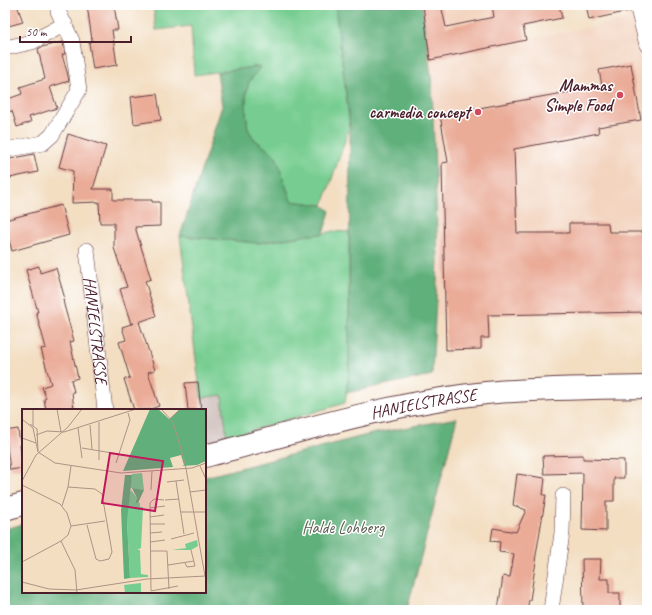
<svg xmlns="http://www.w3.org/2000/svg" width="652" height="615" viewBox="0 0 652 615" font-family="Caveat,sans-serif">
  <rect width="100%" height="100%" fill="#fff"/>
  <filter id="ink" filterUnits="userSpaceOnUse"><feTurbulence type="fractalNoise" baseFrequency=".025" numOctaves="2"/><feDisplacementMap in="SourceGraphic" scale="8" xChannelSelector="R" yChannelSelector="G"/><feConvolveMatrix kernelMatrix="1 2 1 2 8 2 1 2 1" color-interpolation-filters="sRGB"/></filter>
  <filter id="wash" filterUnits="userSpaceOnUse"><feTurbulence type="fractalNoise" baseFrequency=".012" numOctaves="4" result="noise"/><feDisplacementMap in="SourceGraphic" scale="16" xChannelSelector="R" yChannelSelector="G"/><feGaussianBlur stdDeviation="0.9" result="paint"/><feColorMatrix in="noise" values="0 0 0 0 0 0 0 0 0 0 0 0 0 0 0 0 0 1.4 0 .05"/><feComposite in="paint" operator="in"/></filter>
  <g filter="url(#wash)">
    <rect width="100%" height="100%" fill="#f3dec2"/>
    <!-- built -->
    <path fill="#f3d4bf" d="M422,5h97l8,34 100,-19 -3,-15h23v307l-210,4 1,-54 -6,-178z"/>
    <!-- industrial -->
    <path fill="#cfc0bb" d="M222,395l5,43 -20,5 -2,-17v-16h-2l-2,-12z"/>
    <!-- green -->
    <g fill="#77cd91" stroke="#60765e">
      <path d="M153,5h182l15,121 -27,79 -32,-4 -15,-45 -22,-17 -6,-10 -2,-16v-19l3,-12 12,-16 -67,9 -3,-49 -35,4z"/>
      <path d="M332,231l17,1v139l-4,32 -118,35 -5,-43 -21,3 -21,-162 78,7 51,-8 14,-1z"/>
    </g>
    <!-- forest -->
    <g fill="#61b07b" stroke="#566853">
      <path d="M335,5h87l10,79 6,178 -6,113 -86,18 3,-22 1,-245z"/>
      <path d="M261,66l-12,16 -3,12v19l2,16 6,10 22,17 15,45 32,4 7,6 -7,23 -14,1 -51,8 -78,-7 42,-130 -5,-34z"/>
      <path d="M457,418l-50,192h-402v-81l18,-5v68h182v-115l166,-43z"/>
    </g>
    <g id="blocks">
      <!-- building -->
      <g fill="#eaab97">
        <path d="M5,5h12l6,17 -18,5z"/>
        <path d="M87,5h27l4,25h-6l5,35 -24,4 -4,-26 3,-3z"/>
        <path d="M423,5h18l5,22 48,-10 -2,-12h67l3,13 -39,8 3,14 -96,20z"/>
        <path d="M586,5h42l1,6 -40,9z"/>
        <path d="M63,42l2,12 -3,1 5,17 2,9 -19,6 7,21 -28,9 2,5 -14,5 -5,-16 -7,2v-13l17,-6 -2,-7 25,-8 -7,-30 4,-2z"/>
        <path d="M631,64l10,56 -43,7 1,6 -85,16 3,84h52v-10h39l1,9h38v80l-159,3 1,23h-8v11l-35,1 -4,-187 6,-1 -8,-47 162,-29 -3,-16z"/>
        <path d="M157,94l4,26 -27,4 -3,-27z"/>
        <path d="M68,134l38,12 -13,43h20v11h39v2h8v24l-25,1 16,52 -6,2 11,35 -17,6 16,48 -7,2 11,34 -11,4h-14l-10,-31 6,-1 -11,-36 7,-2 -4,-13 12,-4 -3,1 -11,-35 7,-2 -13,-39v-25h-14l-1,-21 -27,1 1,-32 -14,-4z"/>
        <path d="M34,154l4,18 -33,7v-19z"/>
        <path d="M61,205l8,30 -57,16 -7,-25v-6z"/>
        <path d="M39,266l1,7 16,-5 9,31h-2l1,6 10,36 -4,1 8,36 -7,2 3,12h-2l2,18h-28l-2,-11 2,-1 -4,-11 9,-3 -10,-35 5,-1 -10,-36h2l-12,-42z"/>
        <path d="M198,382l3,28h-13l-3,-27z"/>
        <path d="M18,429l5,39 -13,2 -5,-39z"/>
        <path d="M583,455v4l41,1v18h-10v23h-8v30l-24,-1 1,-57 -39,1 -1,-18z"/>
        <path d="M517,474l28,4 -2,17h3l-11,66h1l-6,39h-1l-2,10h-29l5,-34 7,1 4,-23 -15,-2 1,-10 -9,-1 2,-13 23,4 10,-22 -13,-5z"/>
        <path d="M582,559h19l-1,20h9v14h11v17h-37z"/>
      </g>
    </g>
  </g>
  <g filter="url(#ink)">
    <use href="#blocks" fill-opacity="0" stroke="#633c42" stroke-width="1"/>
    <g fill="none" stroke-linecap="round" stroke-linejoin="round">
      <!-- minor casing -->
      <g stroke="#633c42" stroke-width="16">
        <g id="minor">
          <path d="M637,5l10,40"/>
          <path d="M5,48l27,-6 33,-18"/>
          <path d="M5,150l38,-7 9,-8 27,-45 -7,-49 -14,-30v-6"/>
          <path id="s1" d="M87,250l18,160"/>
          <path d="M551,610l11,-77 1,-37"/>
        </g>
      </g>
      <!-- secondary casing -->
      <g stroke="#633c42" stroke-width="24">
        <g id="secondary">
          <path id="s2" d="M205,456c93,-24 185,-53 281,-63 53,-5 107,-5 161,-6"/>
          <path d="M5,509l18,-5"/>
        </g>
      </g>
      <!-- minor -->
      <use href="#minor" stroke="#fff" stroke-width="15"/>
      <!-- secondary -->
      <use href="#secondary" stroke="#fff" stroke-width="22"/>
    </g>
  </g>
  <!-- markers -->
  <g fill="#d1495b" stroke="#fff" stroke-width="1.5">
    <circle cx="620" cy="95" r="4"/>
    <circle cx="478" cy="112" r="4"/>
  </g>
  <g text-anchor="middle" stroke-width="3" stroke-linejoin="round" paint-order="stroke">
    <!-- poi labels -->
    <g font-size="17" font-weight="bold" fill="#4a1f2b" stroke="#fff" text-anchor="end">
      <text x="612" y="91">Mammas<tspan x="612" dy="20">Simple Food</tspan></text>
      <text x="470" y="118">carmedia concept</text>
    </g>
    <!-- street labels -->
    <g font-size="17" fill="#4a1f2b" stroke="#fff">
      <text dy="6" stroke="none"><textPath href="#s1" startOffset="81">HANIELSTRASSE</textPath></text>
      <text dy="6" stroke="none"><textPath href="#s2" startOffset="225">HANIELSTRASSE</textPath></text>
    </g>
    <!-- park labels -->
    <g font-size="17" fill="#5a5c4f" stroke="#fff">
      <text x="343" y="533">Halde Lohberg</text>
    </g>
  </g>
  <!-- overview -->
  <g transform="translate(22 409)">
    <rect width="184" height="184" fill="#f3dec2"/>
    <path d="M120,64l2,17 -14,-2 2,-14zM109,81l6,8 -2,4 5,1v4h3l-2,41 -4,2h3l1,24 7,1v2l-18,1 -3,-56 1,-26zM175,131l1,6 -7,4h-19l14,-2 -1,-4zM119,174v10h-16l-1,-8z" fill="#77cd91"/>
    <path d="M128,0h8l11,10 11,-10h26v52l-9,4 -15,1 2,-1 -3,-10 -11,3 3,9 -50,4zM103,66h7l-5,47 3,56 -6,1 -3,-69zM110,79l12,2 -6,13h-3l2,-5z" fill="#61b07b"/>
    <path fill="none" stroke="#af9286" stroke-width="1" d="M11,0v17M35,0l4,23M139,0l12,13 12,41 20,113M149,9l9,-9M0,10l11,9 5,24M8,15l7,5 1,22M68,16l2,24M56,19l4,30M14,26l11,-4 17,1 72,-23M0,29l14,5M60,39l36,6M16,43l17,11 66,10 71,-5 14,-5M77,51v-38M94,54l14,-43 -2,-7M49,57l-3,21 27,2 7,5 10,58 -3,7 -9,2 -4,-2 -9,-34M178,57l6,13M0,72l14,-26 32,-28 14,-18M154,72l8,53M145,73l17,-2M0,76l38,19 7,9 4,13 -3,9 -7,6 -39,21M129,81l1,-19M168,83l16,-2M142,91l-10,-1 -4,4 1,88 27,-5M143,91l14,-1M40,97l6,-19M128,99l15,-2M159,103h25M128,108l14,-2M128,115h15M49,117l34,-5M128,124l12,-1M149,130l23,-6M39,132l14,29 2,23M128,133l15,-2M128,142h17l2,38M163,154l2,4 8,-1 -4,-16M146,156l26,-4M0,173l27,7 27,1 71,-11 59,-3"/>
    <path fill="#c2185b" fill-opacity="0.15" stroke="#c2185b" stroke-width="2" d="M88,44l53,8 -8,50 -53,-8z"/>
    <rect width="184" height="184" fill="none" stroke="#4a1f2b" stroke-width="2"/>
  </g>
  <!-- margin -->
  <rect width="652" height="615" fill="none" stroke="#fff" stroke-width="20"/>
  <!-- scale -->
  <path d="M20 36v6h111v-6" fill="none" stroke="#4a1f2b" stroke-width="2"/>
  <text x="26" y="36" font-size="12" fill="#4a1f2b" stroke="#ffffff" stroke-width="3" paint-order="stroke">50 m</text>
</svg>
